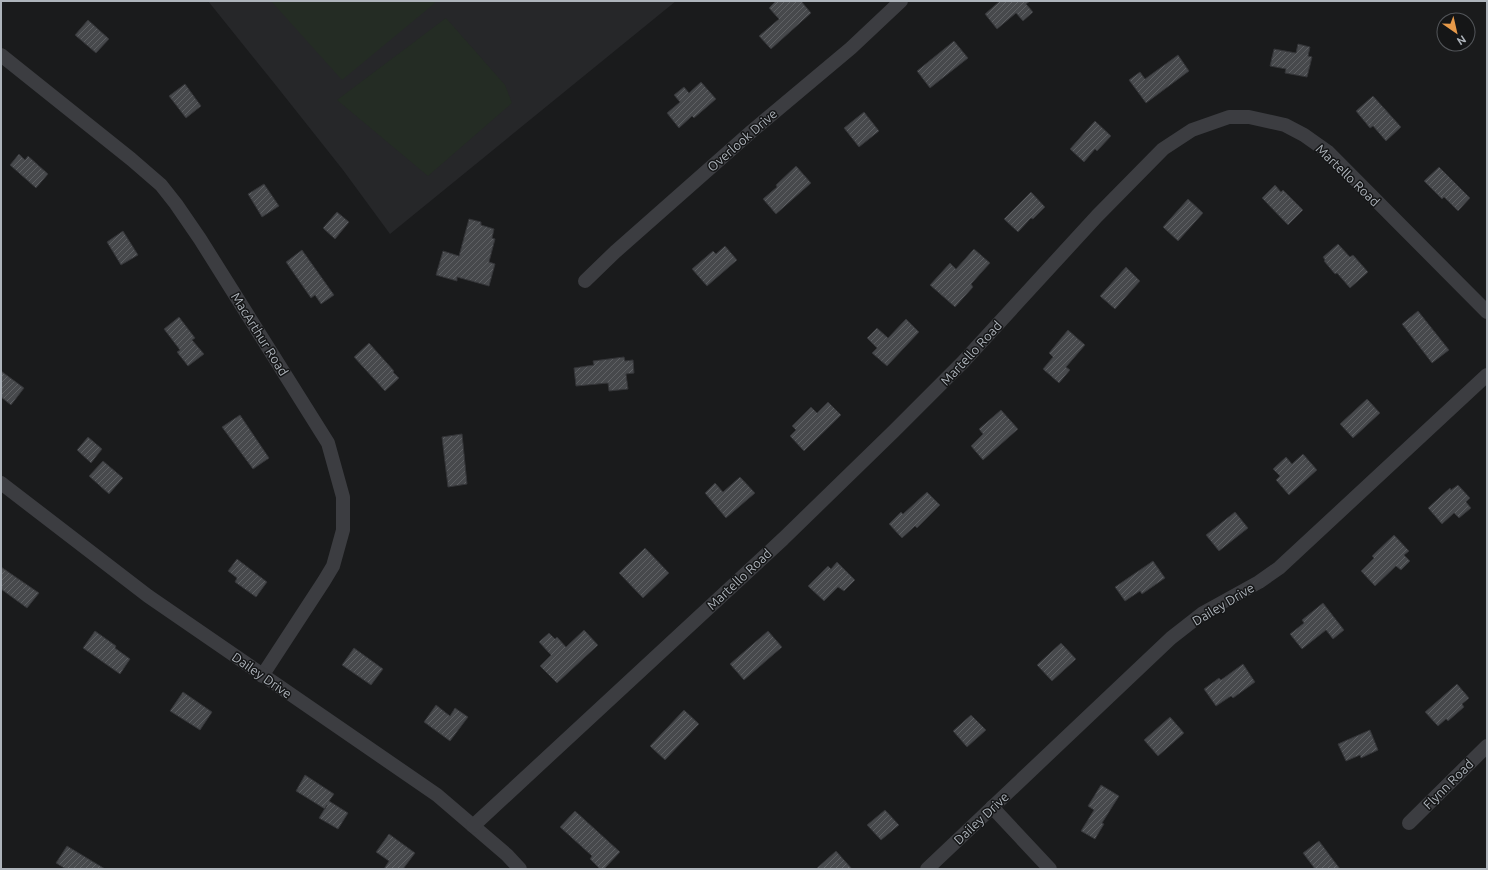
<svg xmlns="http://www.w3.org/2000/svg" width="1488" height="870" viewBox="0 0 1488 870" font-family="Ubuntu,sans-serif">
  <defs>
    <pattern id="building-hatch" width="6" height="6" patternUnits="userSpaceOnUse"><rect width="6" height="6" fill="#47494c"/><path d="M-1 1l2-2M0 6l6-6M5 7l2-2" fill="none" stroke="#5f6164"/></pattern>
  </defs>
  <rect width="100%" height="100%" fill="#1a1b1c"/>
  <!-- built -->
  <path fill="#262729" d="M208,1h468l-286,233 -47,-64 -69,-87z"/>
  <!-- pitch -->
  <g fill="#242c24">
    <path d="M271,1h163l1,2 -93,77z"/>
    <path d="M446,18l59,67 7,18 -84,73 -91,-76z"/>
  </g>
  <!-- building -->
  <g fill="url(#building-hatch)" stroke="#343538">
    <path d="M776,1h25l10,12 -40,36 -12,-13 20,-17 -10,-11z"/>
    <path d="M1000,1h30l-4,3 7,8 -10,9 -7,-8 -19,16 -12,-15z"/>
    <path d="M88,20l21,19 -13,14 -21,-18z"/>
    <path d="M954,41l14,17 -38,30 -13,-17z"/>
    <path d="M1298,44l12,3 -2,9 4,1 -5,20 -22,-4 1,-4 -16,-3 4,-17 22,4z"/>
    <path d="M1178,55l11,16 -43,32 -17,-23 11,-8 5,7z"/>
    <path d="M701,82l15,17 -22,19 -2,-2 -13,12 -12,-15 13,-11 -6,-7 10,-8 5,6z"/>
    <path d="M185,84l16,22 -15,12 -17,-22z"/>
    <path d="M1373,96l28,31 -15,14 -13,-15 -3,2 -14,-17z"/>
    <path d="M864,112l15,19 -20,16 -15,-19z"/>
    <path d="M1095,121l16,15 -14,15 -2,-2 -11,13 -14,-13z"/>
    <path d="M19,154l6,6 3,-4 20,18 -12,14 -26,-23z"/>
    <path d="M796,166l15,17 -35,31 -13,-15 14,-12 -1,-2z"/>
    <path d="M1439,167l31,31 -12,13 -14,-14 -2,2 -18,-18z"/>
    <path d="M264,184l15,22 -17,11 -14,-23z"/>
    <path d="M1275,185l6,7 2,-2 20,20 -15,15 -26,-27z"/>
    <path d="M1031,192l14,15 -12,12 -2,-1 -13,14 -14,-13z"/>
    <path d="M1188,199l15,14 -25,28 -15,-14z"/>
    <path d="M337,212l12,10 -14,17 -12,-11z"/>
    <path d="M469,219l12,3v3l13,4 -2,9 3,1 -6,23 6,2 -6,22 -32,-9v4l-21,-6 7,-24 16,5z"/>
    <path d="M123,231l15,24 -17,10 -14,-23z"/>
    <path d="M1338,244l12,13 3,-2 15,17 -18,16 -13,-15 -2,1 -11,-13 1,-1 -2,-3z"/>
    <path d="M725,246l12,14 -30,26 -15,-17 21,-18 3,3z"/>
    <path d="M974,249l16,14 -19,21 2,3 -18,20 -25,-22 20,-22 6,6z"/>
    <path d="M302,250l32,45 -13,9 -6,-9 -4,3 -25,-36z"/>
    <path d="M1126,267l14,14 -25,28 -15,-13z"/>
    <path d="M1418,311l31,39 -17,13 -30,-39z"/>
    <path d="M179,317l16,21 -3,2 12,14 -16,12 -11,-14 3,-2 -16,-21z"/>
    <path d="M906,319l13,13 -32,34 -15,-13 5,-5 -10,-10 10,-10 11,10z"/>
    <path d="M1068,330l17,15 -19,22 4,3 -11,13 -16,-14 10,-12 -4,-4z"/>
    <path d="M369,343l25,28 -1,1 6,6 -14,13 -31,-34z"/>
    <path d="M624,357l1,4 8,-1 1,13 -8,1 2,15 -19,2 -1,-8 -32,3 -2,-18 20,-3 -1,-4z"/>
    <path d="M1,371l23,17 -13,17 -10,-8z"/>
    <path d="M1367,399l13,14 -27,25 -13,-14z"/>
    <path d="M828,402l13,13 -37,36 -14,-15 6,-6 -4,-4 19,-19 6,6z"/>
    <path d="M1001,410l17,19 -35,31 -12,-14 12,-12 -4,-5z"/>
    <path d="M240,415l29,43 -16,11 -31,-42z"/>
    <path d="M462,434l5,50 -19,3 -6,-50z"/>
    <path d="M88,437l14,12 -11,14 -14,-13z"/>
    <path d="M1303,454l14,16 -28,25 -13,-15 4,-4 -7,-7 13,-12 6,7z"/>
    <path d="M103,461l20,17 -14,16 -20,-18z"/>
    <path d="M740,477l15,16 -29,25 -21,-25 10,-10 8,9z"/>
    <path d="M1458,485l12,13 -4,4 5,6 -12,10 -5,-5 -12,11 -14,-16 22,-20 1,2z"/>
    <path d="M927,492l13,13 -23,23 -2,-2 -13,12 -13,-14 12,-12 2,2z"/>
    <path d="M1235,512l13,16 -29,23 -13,-16z"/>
    <path d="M1394,535l15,16 -5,4 6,6 -9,9 -5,-4 -21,20 -14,-15 13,-13 -2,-2z"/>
    <path d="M645,548l24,25 -26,25 -24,-25z"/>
    <path d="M237,559l30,23 -11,15 -21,-15 2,-4 -9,-7z"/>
    <path d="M1153,561l12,17 -23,16 -2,-3 -15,10 -10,-14z"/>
    <path d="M837,562l18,18 -11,11 -6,-4 -14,14 -16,-15 20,-20 3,3z"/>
    <path d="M1,567l38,26 -12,15 -26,-19z"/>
    <path d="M1323,603l21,27 -11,9 -7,-9 -24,19 -12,-15 14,-11 -2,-3z"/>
    <path d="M584,630l14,15 -41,38 -17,-17 11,-11 -12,-13 10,-9 6,6 2,-2 9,10z"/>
    <path d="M95,631l21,15 -1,2 15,11 -10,15 -37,-26z"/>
    <path d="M768,631l14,16 -38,33 -14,-16z"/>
    <path d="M1061,643l15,16 -24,22 -15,-16z"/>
    <path d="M354,648l29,21 -12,16 -29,-20z"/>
    <path d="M1243,664l12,18 -22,16 -2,-2 -15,10 -12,-17 15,-11 2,2z"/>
    <path d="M1457,684l12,14 -7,6 2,3 -16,14 -2,-2 -8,7 -13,-14z"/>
    <path d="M183,692l29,20 -12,18 -30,-19z"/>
    <path d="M436,705l14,11 5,-8 13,9 -18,24 -26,-19z"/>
    <path d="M684,710l15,14 -34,36 -15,-14z"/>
    <path d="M971,715l15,15 -19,17 -14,-16z"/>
    <path d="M1170,717l14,16 -26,23 -14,-16z"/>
    <path d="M1370,730l8,20 -17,8 -1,-3 -14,6 -8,-17z"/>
    <path d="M305,775l29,19 -5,7 19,12 -10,16 -19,-11 8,-13 -2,4 -29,-18z"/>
    <path d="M1101,785l18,11 -17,27 2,1 -9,15 -14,-8 13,-21 -6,-4z"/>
    <path d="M885,810l14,15 -18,15 -14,-15z"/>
    <path d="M575,811l45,41 -16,17h-4l-10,-10 2,-3 -32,-29z"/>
    <path d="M389,834l26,19 -12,16h-19l5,-8 -13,-9z"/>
    <path d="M1319,841l21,28h-25l-12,-16z"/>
    <path d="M67,846l38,23h-39l-10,-6z"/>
    <path d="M836,851l16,18h-36z"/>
  </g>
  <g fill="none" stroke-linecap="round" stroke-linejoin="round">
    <!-- street -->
    <g stroke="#3c3d41" stroke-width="14">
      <path d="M1,55l130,104 30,26 15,19 24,35 128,204 15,54v33l-10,36 -9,15 -62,95"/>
      <path d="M585,281l30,-29 137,-121 99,-83 50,-47"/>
      <path d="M1,483l147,113 289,199 70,60 13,14"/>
      <path d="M992,807l58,62"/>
      <path d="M1409,823l78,-77"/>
      <path d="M473,826l310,-287 111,-108 69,-69 134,-146 66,-67 29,-19 37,-13h20l36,8 19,10 24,17 159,160"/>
      <path d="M927,869l244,-231 32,-25 56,-31 20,-14 208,-193"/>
    </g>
  </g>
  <g text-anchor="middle" stroke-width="3" stroke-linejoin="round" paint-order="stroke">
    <!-- street labels -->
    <g font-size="13" fill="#aeb4bb" stroke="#151617">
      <text transform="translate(742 140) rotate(-41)" y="5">Overlook Drive</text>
      <text transform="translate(1348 175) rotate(44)" y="5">Martello Road</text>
      <text transform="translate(260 334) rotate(58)" y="5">MacArthur Road</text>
      <text transform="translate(971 353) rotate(-47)" y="5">Martello Road</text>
      <text transform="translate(739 579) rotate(-43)" y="5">Martello Road</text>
      <text transform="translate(1223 604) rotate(-31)" y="5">Dailey Drive</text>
      <text transform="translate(262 675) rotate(35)" y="5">Dailey Drive</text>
      <text transform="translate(1448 784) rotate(-45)" y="5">Flynn Road</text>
      <text transform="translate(981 818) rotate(-43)" y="5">Dailey Drive</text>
    </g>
  </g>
  <!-- border -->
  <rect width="1488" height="870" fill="none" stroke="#aeb4bb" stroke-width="4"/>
  <!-- north arrow -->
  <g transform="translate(1456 32) rotate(146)"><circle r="19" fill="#151617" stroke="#525559"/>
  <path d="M0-3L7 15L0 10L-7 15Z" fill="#e69949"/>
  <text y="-6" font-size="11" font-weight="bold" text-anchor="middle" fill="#aeb4bb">N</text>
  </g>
</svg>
